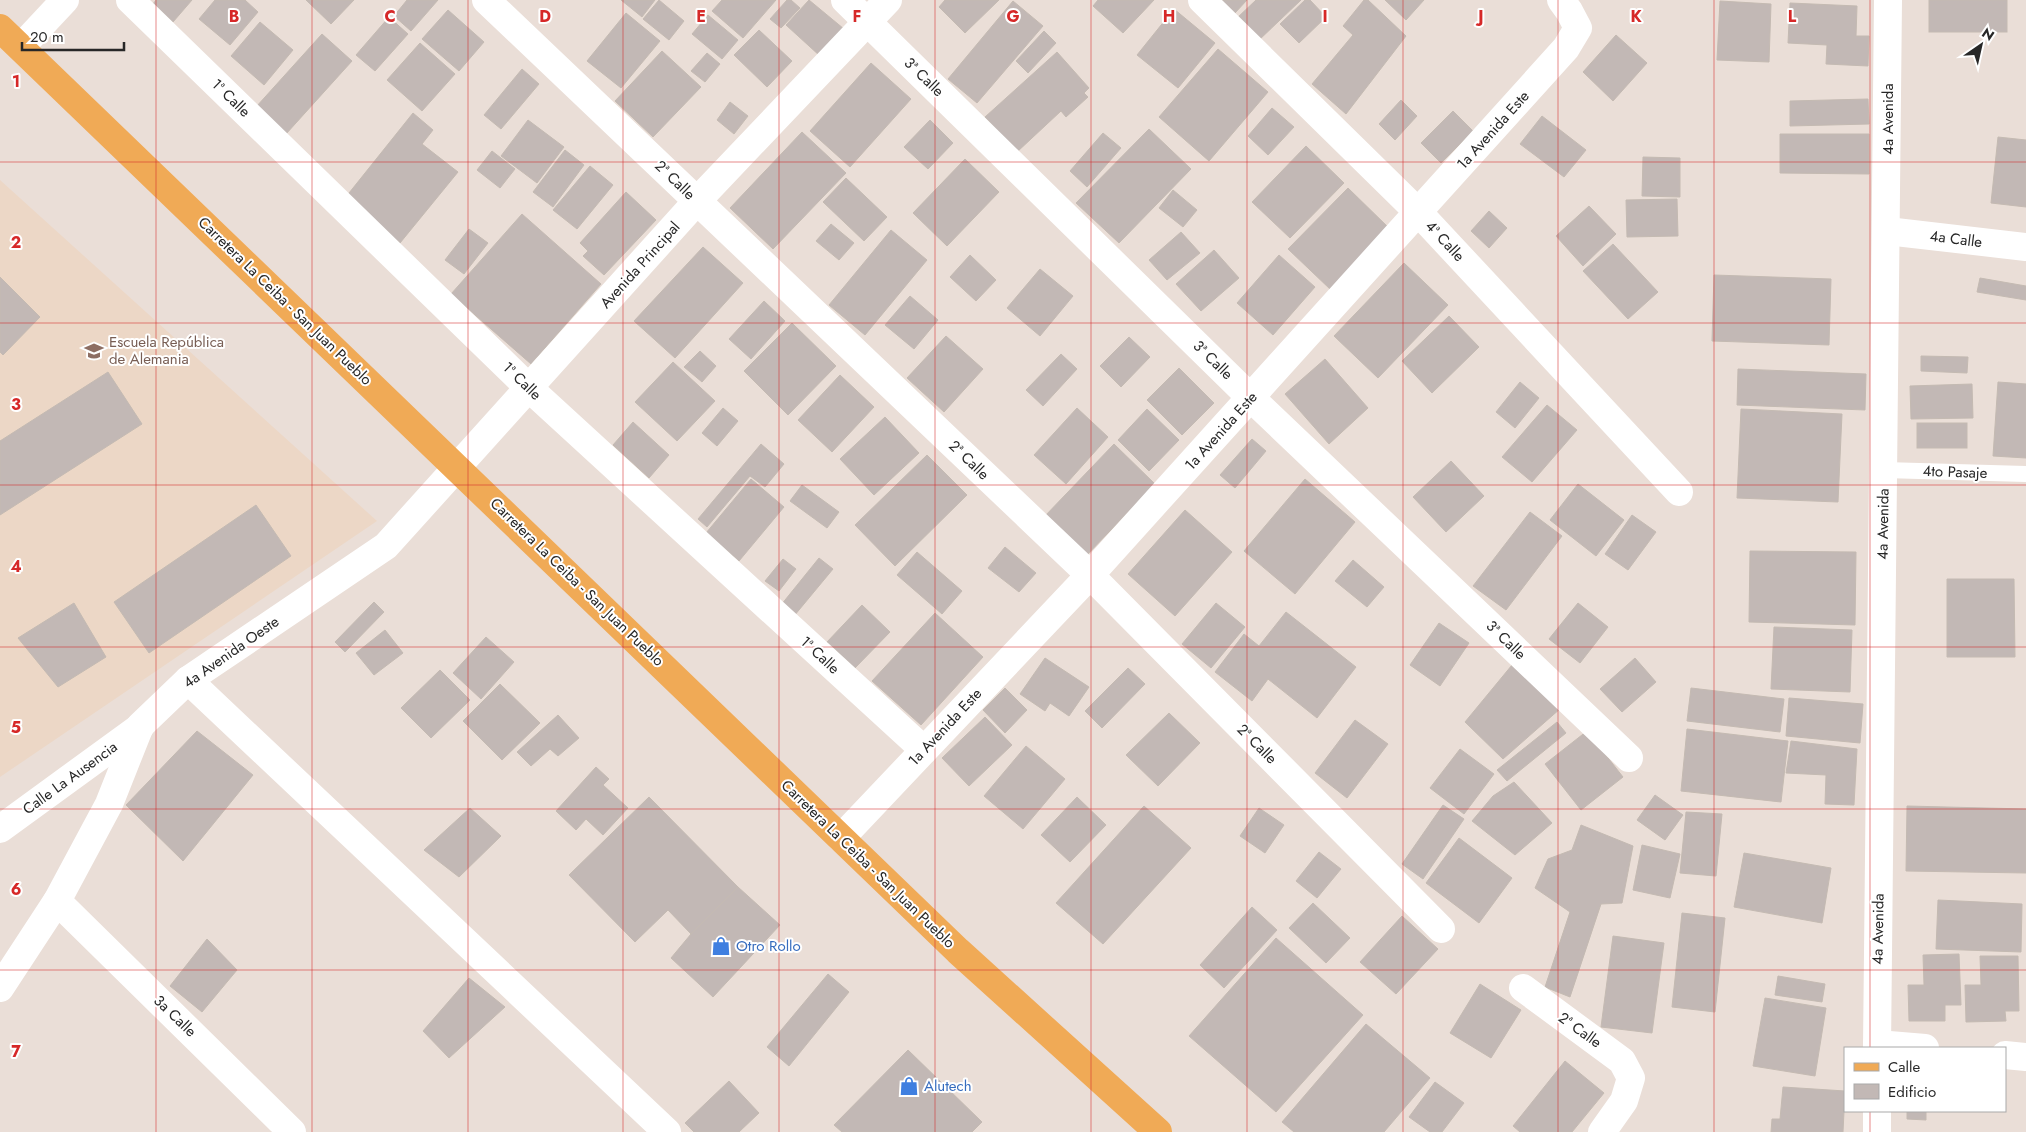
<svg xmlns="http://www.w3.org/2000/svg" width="2026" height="1132" viewBox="0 0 2026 1132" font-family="Jost,sans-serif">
  <rect width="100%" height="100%" fill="#eaded7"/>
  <!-- education -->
  <path fill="#ecd7c6" d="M0,180l377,341 -377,256z"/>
  <!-- building -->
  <g fill="#c2b8b5" stroke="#c4bab2">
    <path d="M156,0h36l-19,22 -20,-18z"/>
    <path d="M215,0h30l13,12 -28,33 -31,-26z"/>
    <path d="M306,0h48l-23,24z"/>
    <path d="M407,0h31l-27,31 -17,-15z"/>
    <path d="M621,0h34l-13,17z"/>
    <path d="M659,0l25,21 -15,19 -26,-21z"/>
    <path d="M722,0h54l-33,38 -31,-27z"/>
    <path d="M787,0h4l9,8 -19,20 -11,-9z"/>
    <path d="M809,0l35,29 -24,27 -34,-31z"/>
    <path d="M945,0h54l-34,33 -26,-26z"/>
    <path d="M1098,0h56l-31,33 -30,-27z"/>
    <path d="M1221,0h26l-12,13z"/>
    <path d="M1256,0h45l-43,41 -21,-23z"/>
    <path d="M1305,0h5l16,17 -27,26 -19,-19z"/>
    <path d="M1364,0h4l38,36 -60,78 -34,-30 41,-49 -10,-9z"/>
    <path d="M1385,0h39l-18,20z"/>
    <rect x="1929" y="0" width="78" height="32"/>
    <path d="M1013,1l30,25 -66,77 -29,-24z"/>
    <path d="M1720,1l51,3 -2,58 -52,-2z"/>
    <path d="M1790,3l67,3 -1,30h13l-1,30 -42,-2 1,-19 -39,-2z"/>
    <path d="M1174,9l41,34 -37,45 -41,-33z"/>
    <path d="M448,10l36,32 -25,29 -37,-32z"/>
    <path d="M626,13l34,28 -39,47 -34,-27z"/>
    <path d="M708,15l30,25 -16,19 -30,-25z"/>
    <path d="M389,17l19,17 -33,37 -19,-16z"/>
    <path d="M260,22l33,28 -29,35 -33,-29z"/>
    <path d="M759,30l33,31 -25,26 -33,-32z"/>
    <path d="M1044,31l12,12 -28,30 -12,-12z"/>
    <path d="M322,34l30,27 -66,73 -30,-27z"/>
    <path d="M1616,35l31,28 -34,38 -30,-29z"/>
    <path d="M420,43l35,31 -33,37 -35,-31z"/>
    <path d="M1218,49l50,43 -59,69 -50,-44z"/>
    <path d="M662,51l39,36 -48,50 -38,-36z"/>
    <path d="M1057,52l32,36 -5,5 4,4 -22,20 -5,-6 -44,41 -32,-35z"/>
    <path d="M707,53l13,11 -15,18 -14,-11z"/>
    <path d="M871,63l40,36 -61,68 -40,-36z"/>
    <path d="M522,69l17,15 -38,45 -17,-14z"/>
    <path d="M1868,99l1,25 -79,2v-25z"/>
    <path d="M1401,100l16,16 -22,24 -16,-16z"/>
    <path d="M730,102l18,14 -14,18 -17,-14z"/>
    <path d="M1272,108l22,19 -26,28 -20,-19z"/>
    <path d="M1453,111l20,20 -32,32 -20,-20z"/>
    <path d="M413,113l20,17 -11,14 36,28 -58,71 -55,-45z"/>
    <path d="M1542,116l44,34 -22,27 -44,-33z"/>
    <path d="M528,120l36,27 -27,36 -36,-27z"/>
    <path d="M930,120l23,23 -25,26 -24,-22z"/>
    <path d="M1149,129l42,40 -72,74 -43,-40z"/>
    <path d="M802,132l44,41 -73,76 -43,-41z"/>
    <path d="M1103,133l18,15 -34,39 -17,-16z"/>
    <path d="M1780,134h89v40l-89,-1z"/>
    <path d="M1998,137l28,3v67l-35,-4z"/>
    <path d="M1306,146l38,37 -54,55 -38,-36z"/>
    <path d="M565,150l19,15 -31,42 -20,-15z"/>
    <path d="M492,151l23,18 -15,19 -23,-18z"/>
    <path d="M1643,157l37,1v39l-38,-1z"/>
    <path d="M965,159l34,33 -52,54 -34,-33z"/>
    <path d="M590,166l23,19 -36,44 -24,-19z"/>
    <path d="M846,178l41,39 -23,24 -41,-39z"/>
    <path d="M1348,188l42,41 -59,61 -43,-41z"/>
    <path d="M1173,190l24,20 -14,17 -24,-19z"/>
    <path d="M626,192l30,28 -52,55 -21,-19 5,-5 -8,-8z"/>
    <path d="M1677,199l1,37 -51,1 -1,-37z"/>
    <path d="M1589,206l27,28 -33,32 -27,-30z"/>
    <path d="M1489,211l18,17 -18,20 -18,-17z"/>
    <path d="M522,214l79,70 -70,80 -80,-70z"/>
    <path d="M831,224l23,19 -15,17 -23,-19z"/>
    <path d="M469,229l19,14 -24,31 -19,-14z"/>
    <path d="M891,230l36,30 -62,75 -36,-30z"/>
    <path d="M1181,232l19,21 -33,27 -18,-20z"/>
    <path d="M1613,244l45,48 -30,27 -45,-48z"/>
    <path d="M703,247l40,36 -68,75 -41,-37z"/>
    <path d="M1214,250l25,28 -38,33 -25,-27z"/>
    <path d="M970,255l26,25 -20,21 -26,-24z"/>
    <path d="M1279,255l36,32 -42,48 -36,-32z"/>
    <path d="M1404,263l44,42 -70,73 -44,-42z"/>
    <path d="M1040,269l33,27 -33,40 -33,-28z"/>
    <path d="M1714,275l117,4 -2,66 -117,-4z"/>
    <path d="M0,277l40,40 -37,38 -3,-3z"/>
    <path d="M1980,278l46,8v14l-49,-8z"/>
    <path d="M910,296l28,24 -24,29 -29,-24z"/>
    <path d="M764,301l21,20 -34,38 -22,-20z"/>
    <path d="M1449,316l30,31 -47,46 -30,-32z"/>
    <path d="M792,323l44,43 -48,49 -44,-44z"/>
    <path d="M946,336l37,33 -39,43 -37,-34z"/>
    <path d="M1129,337l21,20 -29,30 -21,-21z"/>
    <path d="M700,351l16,15 -14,16 -18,-15z"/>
    <path d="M1061,354l16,15 -34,37 -17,-16z"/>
    <path d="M1921,356l47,1 -1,16 -46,-2z"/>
    <path d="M1325,359l43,49 -39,36 -44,-50z"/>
    <path d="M673,362l42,39 -38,40 -42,-39z"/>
    <path d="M1179,368l35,35 -32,32 -35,-35z"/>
    <path d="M1738,369l128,5 -1,36 -128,-5z"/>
    <path d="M108,372l34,52 -142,91v-74z"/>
    <path d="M840,375l34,32 -42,45 -34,-32z"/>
    <path d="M1520,382l19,16 -24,30 -19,-16z"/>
    <path d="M1998,382l28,2v74l-33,-2z"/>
    <path d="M1972,384l1,34 -62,1 -1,-33z"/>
    <path d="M1547,405l30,25 -45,52 -30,-25z"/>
    <path d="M723,408l15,13 -21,25 -15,-13z"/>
    <path d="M1077,408l31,29 -42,47 -32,-29z"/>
    <path d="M1147,409l32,31 -30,31 -31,-31z"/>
    <path d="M1741,409l101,5 -4,88 -101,-4z"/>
    <path d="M885,417l34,36 -45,42 -34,-36z"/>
    <path d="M633,422l36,33 -20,23 -36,-33z"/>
    <rect x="1917" y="423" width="50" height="25"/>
    <path d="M1252,439l14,12 -31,37 -15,-13z"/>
    <path d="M761,444l23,20 -19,23 -15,-11 -43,51 -9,-8z"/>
    <path d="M1114,444l41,40 -70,73 -41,-40z"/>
    <path d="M927,455l40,40 -72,71 -40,-41z"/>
    <path d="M1451,461l33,35 -38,36 -33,-35z"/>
    <path d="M751,479l33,28 -45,54 -33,-28z"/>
    <path d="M1305,479l50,43 -60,72 -51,-43z"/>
    <path d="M1578,484l46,36 -28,36 -46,-36z"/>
    <path d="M802,485l37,27 -12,16 -37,-27z"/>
    <path d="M256,505l35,51 -142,97 -35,-51z"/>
    <path d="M1185,510l47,42 -57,64 -47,-42z"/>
    <path d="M1530,512l32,24 -56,74 -33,-24z"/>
    <path d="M1632,515l24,17 -28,38 -23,-16z"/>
    <path d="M1005,547l31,26 -17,19 -31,-24z"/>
    <path d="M1750,551l106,1 -1,73 -106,-3z"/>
    <path d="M917,552l45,39 -20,23 -45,-39z"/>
    <path d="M819,558l14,11 -39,47 -13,-11z"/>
    <path d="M783,559l13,10 -17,22 -14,-10z"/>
    <path d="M1353,560l31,27 -17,20 -32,-26z"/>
    <path d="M1947,579h67l1,78h-68z"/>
    <path d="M374,602l10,10 -39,40 -10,-10z"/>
    <path d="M74,603l32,54 -48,30 -40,-49z"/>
    <path d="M1216,603l29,24 -34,41 -29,-24z"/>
    <path d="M1578,603l30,24 -28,36 -31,-24z"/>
    <path d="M862,605l28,27 -35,36 -28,-26z"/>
    <path d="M1286,612l70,55 -39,51 -49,-39 -16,22 -37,-29 29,-38 15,12z"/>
    <path d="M935,613l48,44 -62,68 -49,-44z"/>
    <path d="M1439,623l30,20 -29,43 -30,-21z"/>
    <path d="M1774,627l78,3 -2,62 -79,-3z"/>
    <path d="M385,630l18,23 -29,22 -18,-22z"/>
    <path d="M486,637l28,25 -33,37 -28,-26z"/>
    <path d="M1045,658l44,29 -20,29 -19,-13 -5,8 -25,-17z"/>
    <path d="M1635,658l21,24 -34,30 -22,-23z"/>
    <path d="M1512,665l49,43 -58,51 -38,-37z"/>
    <path d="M1128,668l17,16 -43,44 -17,-17z"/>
    <path d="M440,670l30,30 -39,38 -30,-30z"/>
    <path d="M500,684l40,39 -38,37 -39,-39z"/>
    <path d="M1005,688l22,22 -22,23 -22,-23z"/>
    <path d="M1691,688l93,11 -4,33 -93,-11z"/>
    <path d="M1789,698l74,6 -3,39 -74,-7z"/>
    <path d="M1169,713l31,30 -42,43 -32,-31z"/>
    <path d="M558,715l21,23 -21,18 -8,-7 -19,17 -14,-14z"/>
    <path d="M985,717l27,28 -43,41 -27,-28z"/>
    <path d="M1355,720l33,24 -41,54 -32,-25z"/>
    <path d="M1557,722l9,11 -59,48 -10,-11z"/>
    <path d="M1687,729l101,12 -7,61 -100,-11z"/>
    <path d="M197,731l56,44 -70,86 -57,-56z"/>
    <path d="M1587,731l36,46 -42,33 -36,-46z"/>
    <path d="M1791,741l66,8 -3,56 -29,-1 1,-29 -40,-2z"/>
    <path d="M1026,746l39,33 -42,50 -39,-33z"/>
    <path d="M1460,749l34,25 -30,40 -34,-26z"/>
    <path d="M596,767l13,12 -6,6 25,23 -25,27 -17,-16 -10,11 -20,-19z"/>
    <path d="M1514,782l38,41 -37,32 -43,-34 21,-25z"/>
    <path d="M1655,795l28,20 -18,25 -28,-20z"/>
    <path d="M649,797l89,90 -47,47 -23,-24 -33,32 -66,-67z"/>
    <path d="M1077,797l29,28 -36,37 -29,-27z"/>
    <path d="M1443,805l21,14 -41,60 -21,-15z"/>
    <path d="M1144,806l47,42 -88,96 -47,-41z"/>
    <path d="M1907,806l119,3v64l-120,-2z"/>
    <path d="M470,808l31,28 -42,41 -35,-27z"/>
    <path d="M1259,808l25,17 -19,28 -25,-17z"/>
    <path d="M1686,812l36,2 -6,62 -36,-3z"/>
    <path d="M1581,825l52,21 -11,57 -21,1 -31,93 -25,-10 25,-75 -35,-24 13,-29 24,-9z"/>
    <path d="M1459,838l53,40 -33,45 -53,-40z"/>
    <path d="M1642,845l38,9 -10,44 -37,-8z"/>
    <path d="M1319,852l22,17 -24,29 -21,-17z"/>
    <path d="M1744,853l87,15 -9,55 -88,-16z"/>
    <path d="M738,887l42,38 -67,72 -42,-39 20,-24z"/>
    <path d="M1938,900l84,4 -1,48 -85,-3z"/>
    <path d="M1313,903l37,35 -24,25 -37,-35z"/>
    <path d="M1252,907l25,23 -53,58 -24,-23z"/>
    <path d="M1682,913l43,5 -10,94 -43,-5z"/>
    <path d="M1402,916l36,33 -42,45 -36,-32z"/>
    <path d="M1613,936l51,7 -12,90 -51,-6z"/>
    <path d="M1276,938l87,77 -87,97 -87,-76z"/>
    <path d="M207,939l30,31 -35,42 -32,-26z"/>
    <path d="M1959,954l2,51h-16v16h-36l-1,-36h16l-1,-30z"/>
    <path d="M1980,956h38l1,55h-14l1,10 -40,1 -1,-37h16z"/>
    <path d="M828,974l21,18 -60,74 -22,-19z"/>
    <path d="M1778,976l47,8 -3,18 -47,-7z"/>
    <path d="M469,978l36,29 -56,51 -26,-27z"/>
    <path d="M1480,984l41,26 -30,48 -41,-25z"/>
    <path d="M1765,998l61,10 -11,68 -62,-10z"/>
    <path d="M1366,1024l64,54 -46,54h-90l-12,-10z"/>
    <path d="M908,1050l74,72 -10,10h-130l-8,-7z"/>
    <path d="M1565,1061l39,32 -32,39h-52l-7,-6z"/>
    <path d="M729,1081l30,32 -20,19h-45l-9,-9z"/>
    <path d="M1435,1082l29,21 -22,29h-12l-21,-15z"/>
    <path d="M1783,1087l62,4 -2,41h-72l1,-13h8z"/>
    <path d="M1907,1111h19v9l-19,-1z"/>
  </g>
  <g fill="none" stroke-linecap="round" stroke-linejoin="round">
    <!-- lane -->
    <path stroke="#fff" stroke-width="16" d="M1884,470l142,4"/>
    <!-- street -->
    <g stroke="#fff" stroke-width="28">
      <path d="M130,0l400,389 394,361"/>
      <path d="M486,0l604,575 351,354"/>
      <path d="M845,0l406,398 378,360"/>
      <path d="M1202,0l217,213 260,279"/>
      <path d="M21,47l44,-47"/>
      <path d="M1887,231l139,16"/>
      <path d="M188,680l479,452"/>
      <path d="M0,829l140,-102"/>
      <path d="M841,838l249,-263 476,-527 12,-20 -9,-17 -8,-11"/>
      <path d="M57,901l235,231"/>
      <path d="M0,988l57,-87 52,-97 31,-78 48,-46 198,-134 311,-345 191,-201"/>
      <path d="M1523,988l99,73 9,17 -7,23 -22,31"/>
      <path d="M1877,1044l48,4"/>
      <path d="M1877,1048l11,-1048"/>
      <path d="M2005,1055l21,2"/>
      <path d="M1877,1132v-21"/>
    </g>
    <!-- primary -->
    <path stroke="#f0aa56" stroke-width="28" d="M0,28l958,923 200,181"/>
  </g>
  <!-- grid -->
  <path fill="none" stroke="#d62828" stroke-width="1" stroke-opacity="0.55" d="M156,0v1132M312,0v1132M468,0v1132M623,0v1132M779,0v1132M935,0v1132M1091,0v1132M1247,0v1132M1403,0v1132M1558,0v1132M1714,0v1132M1870,0v1048M0,162h2026M0,323h2026M0,485h2026M0,647h2026M0,809h2026M0,970h2026M1870,1111v21"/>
  <!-- icons -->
  <defs>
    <g id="school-bare" transform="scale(1.5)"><path d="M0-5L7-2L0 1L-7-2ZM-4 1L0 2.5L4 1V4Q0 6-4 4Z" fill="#8d6e63" stroke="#fff" stroke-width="2.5" paint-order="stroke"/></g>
    <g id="shop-bare" transform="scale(1.5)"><path d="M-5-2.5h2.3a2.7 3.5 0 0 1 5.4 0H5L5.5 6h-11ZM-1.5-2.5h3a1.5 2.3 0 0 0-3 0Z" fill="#3f7fe0" stroke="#fff" stroke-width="2.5" paint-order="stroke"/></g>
  </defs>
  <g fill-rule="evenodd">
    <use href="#school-bare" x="94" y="351"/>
    <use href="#shop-bare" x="721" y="946"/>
    <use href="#shop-bare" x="909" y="1086"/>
  </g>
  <g text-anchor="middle" stroke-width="4" stroke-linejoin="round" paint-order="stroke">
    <!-- street labels -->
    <g font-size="15" fill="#272727" stroke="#fff">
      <text transform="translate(924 77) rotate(44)" y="5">3ª Calle</text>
      <text transform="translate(231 98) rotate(44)" y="5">1ª Calle</text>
      <text transform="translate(1888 119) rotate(-90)" y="5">4a Avenida</text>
      <text transform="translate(1493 130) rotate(-48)" y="5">1a Avenida Este</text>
      <text transform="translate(675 180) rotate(44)" y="5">2ª Calle</text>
      <text transform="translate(1956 239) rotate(7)" y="5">4a Calle</text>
      <text transform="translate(1445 241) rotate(47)" y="5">4ª Calle</text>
      <text transform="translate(640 265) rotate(-48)" y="5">Avenida Principal</text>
      <text transform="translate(285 301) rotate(44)" y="5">Carretera La Ceiba - San Juan Pueblo</text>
      <text transform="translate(1213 360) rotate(44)" y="5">3ª Calle</text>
      <text transform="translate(522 381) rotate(44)" y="5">1ª Calle</text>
      <text transform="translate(1221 431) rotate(-48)" y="5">1a Avenida Este</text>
      <text transform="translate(969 460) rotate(44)" y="5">2ª Calle</text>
      <text transform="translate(1955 472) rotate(2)" y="5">4to Pasaje</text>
      <text transform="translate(1883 524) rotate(-89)" y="5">4a Avenida</text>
      <text transform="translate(577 582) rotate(44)" y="5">Carretera La Ceiba - San Juan Pueblo</text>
      <text transform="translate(1506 640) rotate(44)" y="5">3ª Calle</text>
      <text transform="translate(231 652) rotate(-35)" y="5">4a Avenida Oeste</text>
      <text transform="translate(820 655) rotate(43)" y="5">1ª Calle</text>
      <text transform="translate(945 727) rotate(-47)" y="5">1a Avenida Este</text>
      <text transform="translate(1257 744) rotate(45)" y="5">2ª Calle</text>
      <text transform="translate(70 778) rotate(-36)" y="5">Calle La Ausencia</text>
      <text transform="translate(868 864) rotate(44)" y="5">Carretera La Ceiba - San Juan Pueblo</text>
      <text transform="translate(1878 929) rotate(-89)" y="5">4a Avenida</text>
      <text transform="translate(175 1016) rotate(44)" y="5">3a Calle</text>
      <text transform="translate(1580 1030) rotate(36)" y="5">2ª Calle</text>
    </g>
    <!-- education labels -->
    <g font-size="15" fill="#785e54" stroke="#fff" text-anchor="start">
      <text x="109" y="347">Escuela República<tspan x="109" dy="17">de Alemania</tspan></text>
    </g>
    <!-- shop labels -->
    <g font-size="15" fill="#366cbe" stroke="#fff" text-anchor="start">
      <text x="736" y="951">Otro Rollo</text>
      <text x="924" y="1091">Alutech</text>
    </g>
  </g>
  <g font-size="16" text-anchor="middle" font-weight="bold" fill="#d62828" stroke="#fff" stroke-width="4" stroke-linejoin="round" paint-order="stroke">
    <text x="234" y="22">B</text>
    <text x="390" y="22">C</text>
    <text x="545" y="22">D</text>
    <text x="701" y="22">E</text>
    <text x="857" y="22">F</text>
    <text x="1013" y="22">G</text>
    <text x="1169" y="22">H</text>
    <text x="1325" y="22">I</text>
    <text x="1481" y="22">J</text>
    <text x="1636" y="22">K</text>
    <text x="1792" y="22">L</text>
    <text x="16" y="87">1</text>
    <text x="16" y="248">2</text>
    <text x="16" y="410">3</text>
    <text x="16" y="572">4</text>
    <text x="16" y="733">5</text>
    <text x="16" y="895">6</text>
    <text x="16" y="1057">7</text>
  </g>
  <!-- legend -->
  <rect x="1844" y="1047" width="162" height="65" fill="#ffffff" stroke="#a9a9a9"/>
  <rect x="1854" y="1063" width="25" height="8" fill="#f0aa56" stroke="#a9a9a9"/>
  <text x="1888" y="1072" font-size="15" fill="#272727">Calle</text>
  <rect x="1854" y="1084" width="25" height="15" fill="#c2b8b5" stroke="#a9a9a9"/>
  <text x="1888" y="1097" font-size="15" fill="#272727">Edificio</text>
  <!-- north arrow -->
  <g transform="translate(1981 45) rotate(34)" stroke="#ffffff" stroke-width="4" paint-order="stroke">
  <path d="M0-4L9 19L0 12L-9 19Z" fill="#272727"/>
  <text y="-8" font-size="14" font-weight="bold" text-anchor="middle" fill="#272727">N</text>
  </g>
  <!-- scale -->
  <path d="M22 42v8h102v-8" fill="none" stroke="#272727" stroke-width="2.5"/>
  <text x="30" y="42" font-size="15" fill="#272727" stroke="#ffffff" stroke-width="4" paint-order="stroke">20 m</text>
</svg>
